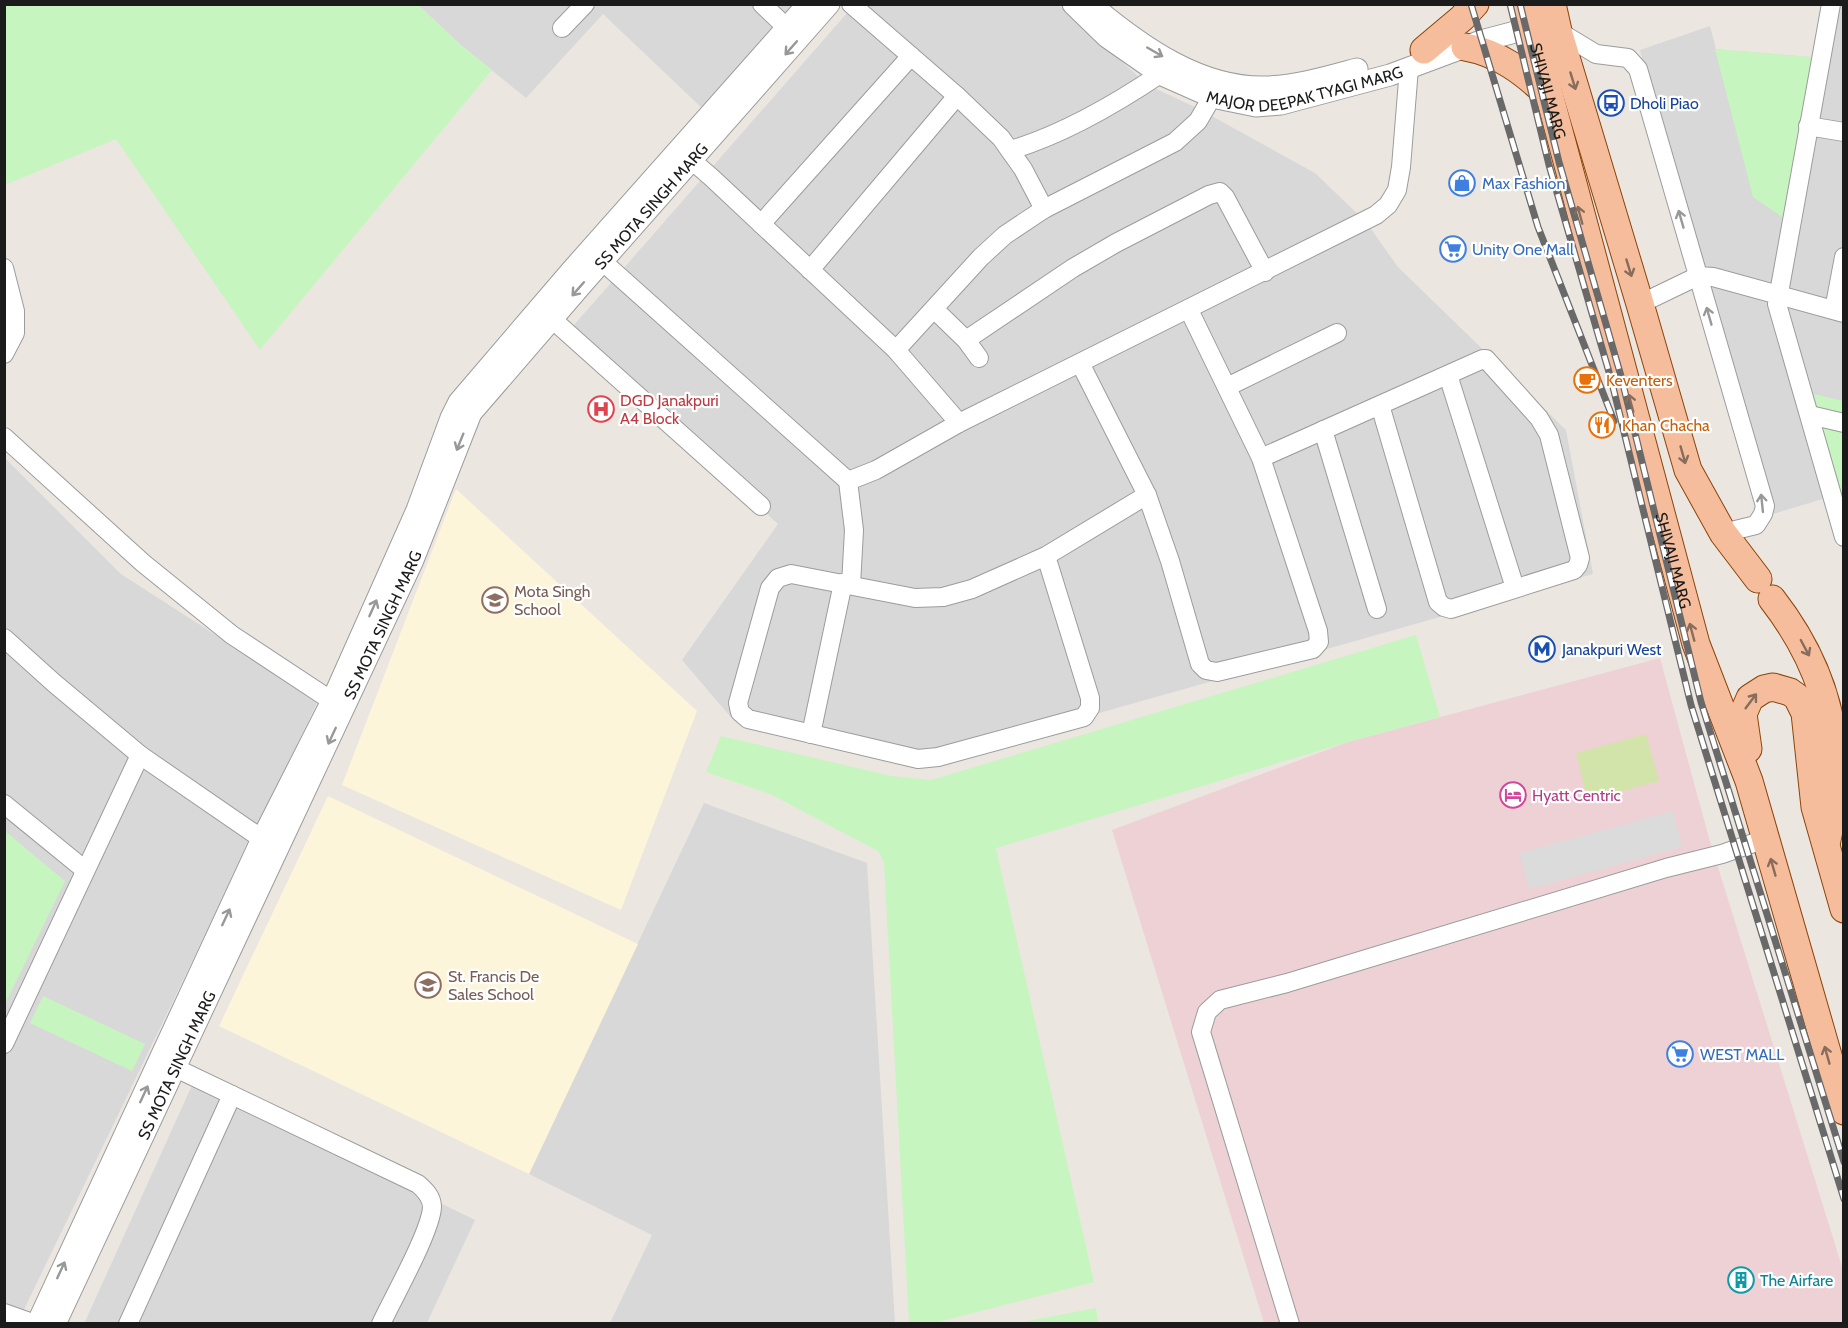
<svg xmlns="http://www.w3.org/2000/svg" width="1848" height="1328" viewBox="0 0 1848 1328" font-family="Cabin,sans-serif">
  <rect width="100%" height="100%" fill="#ece6e1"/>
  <!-- residential -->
  <g fill="#d9d8d8">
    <path d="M418,5h377l-92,104 -100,-95 -77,84 -64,-52z"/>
    <path d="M854,5h204l90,80 51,24 116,64 51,49 32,45 168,163 27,144 -668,188 -191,-41 -52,-61 96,-136 -211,-191z"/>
    <path d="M1834,5h9v515l-7,-25 -73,22 -123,-467 70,-24 6,23 106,9z"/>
    <path d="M4,457l117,117 197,127 -301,623 -13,-1z"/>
    <path d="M704,803l163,60 28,460h-285l42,-88 -123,-61z"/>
    <path d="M193,1083l282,137 -48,103 -343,1z"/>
  </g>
  <!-- commercial -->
  <path fill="#edd1d5" d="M1660,658l49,180 134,432v53h-579l-152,-493 236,-88z"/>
  <!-- education -->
  <g fill="#fdf5d9">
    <path d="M456,489l241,222 -76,199 -279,-125z"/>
    <path d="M328,796l310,148 -109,230 -310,-148z"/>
  </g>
  <!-- grass -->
  <path fill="#d2e4a9" d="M1646,734l13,47 -71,19 -12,-47z"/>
  <!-- park -->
  <g fill="#c6f5bf">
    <path d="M4,5h414l44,41 30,24 -232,280 -144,-211 -109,45 -3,-11z"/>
    <path d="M1715,49l107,9 -34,163 -35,-24z"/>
    <path d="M1814,394l29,7v119z"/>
    <path d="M1416,635l24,82 -92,25 -352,106 98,434 -160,41h-25l-25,-461 -6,-11 -108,-57 -64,-22 15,-36 170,40 40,4z"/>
    <path d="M5,831l60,50 -60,123z"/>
    <path d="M43,996l102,48 -13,27 -102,-48z"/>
    <path d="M1096,1308l2,15h-81z"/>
  </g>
  <!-- parking -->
  <path fill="#dbdbdb" d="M1673,811l9,36 -153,42 -10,-36z"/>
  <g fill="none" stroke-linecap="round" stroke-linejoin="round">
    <!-- minor casing -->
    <g stroke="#9c9c9c" stroke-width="20">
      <g id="minor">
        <path d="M762,4l25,24"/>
        <path d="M851,4l106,92 44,42 22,31 21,40"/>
        <path d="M1831,4l-54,300 67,233"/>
        <path d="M562,28l23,-24"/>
        <path d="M1558,31l38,23 32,4 10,11 127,437 -2,8 -7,11 -33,8"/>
        <path d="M1808,126l36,6"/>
        <path d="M1011,150c53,-16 103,-45 149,-76"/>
        <path d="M682,152l29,25 185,173 63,73"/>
        <path d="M761,224l150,-168"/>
        <path d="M602,261l246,220 6,49 -3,55"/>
        <path d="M4,268l11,43v22l-11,21"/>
        <path d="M810,270l147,-174"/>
        <path d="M1640,304l58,-28 15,1 131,36"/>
        <path d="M934,309l32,31 13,18"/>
        <path d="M1834,310l10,-53"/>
        <path d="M552,319l209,187"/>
        <path d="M966,340l107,-72 43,-25 93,-48 11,-3 5,5 40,75"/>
        <path d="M896,350l85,-93 24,-22 39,-26 131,-67 23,-21 14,-24"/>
        <path d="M1080,363l67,132 23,66 30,103 6,6 11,2 96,-23 6,-7 -1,-11 -57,-173 -72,-148"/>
        <path d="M1448,375l67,213"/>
        <path d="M1227,387l110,-54"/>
        <path d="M1810,415l34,8"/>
        <path d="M1323,430l54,179"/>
        <path d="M4,437l139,126 89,72 100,66 12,5"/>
        <path d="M1261,458l222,-99h3l53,59 10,17 31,123 -2,7 -4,5 -123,39 -7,-2 -6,-5 -58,-197"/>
        <path d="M848,481l28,-11 83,-47 417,-208 12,-10 9,-15 4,-23 8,-99"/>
        <path d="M1046,556l44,142v10l-6,9 -146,40 -20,2 -170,-40 -8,-7 -2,-9 32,-115 8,-10 13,-4 124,24 28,-1 29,-8 74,-33 101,-61"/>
        <path d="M4,638l50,45 86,72 122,84"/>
        <path d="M811,734l32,-151"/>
        <path d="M4,804l81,66"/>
        <path d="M4,1044l136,-289"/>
        <path d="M163,1062l255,122c7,6 14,13 14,23 -1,24 -39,91 -51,117"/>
        <path d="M4,1313l31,11"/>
        <path d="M128,1324l104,-229"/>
        <path d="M1290,1324l-89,-292 6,-20 13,-12 67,-17 379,-115 56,-14 43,-15"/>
      </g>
    </g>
    <!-- tertiary casing -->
    <g stroke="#9c9c9c" stroke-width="23">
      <g id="tertiary">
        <path id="s1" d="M1073,4l34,33 53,37 52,23 44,9 25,-2 109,-29 91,-34 49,-13 15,2"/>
        <path d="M1094,7c48,40 107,82 172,80 31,-1 61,-10 91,-18"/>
        <path d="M37,1324l225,-485 70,-138 85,-191 34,-92 8,-16 113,-132 236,-266"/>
        <path id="s2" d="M55,1324l358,-764 58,-147 113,-131 245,-278"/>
      </g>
    </g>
    <!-- primary casing -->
    <g stroke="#8a4409" stroke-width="29">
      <g id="primary">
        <path id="s3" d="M1525,4l171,640 53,137 95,330"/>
        <path d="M1552,4l6,27 82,273 48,166 35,63 35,46"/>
        <path d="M1465,47c34,6 59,25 84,49"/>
        <path d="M1424,50l38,-32 13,-14"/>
        <path d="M1772,599c56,72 76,152 55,241"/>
        <path d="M1748,749l-5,-35 7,-16 14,-9 9,-2 17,5 7,5 8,16 10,94 29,102"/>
      </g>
    </g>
    <!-- minor -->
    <use href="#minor" stroke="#fff" stroke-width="18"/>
    <!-- tertiary -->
    <use href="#tertiary" stroke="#fff" stroke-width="21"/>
    <!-- primary -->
    <use href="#primary" stroke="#f6bd9c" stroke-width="27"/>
    <!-- rail casing -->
    <g stroke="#696969" stroke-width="7">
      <g id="rail">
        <path d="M1471,4l67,223 76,194"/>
        <path d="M1510,4l39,161 62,214 80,326 153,494"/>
        <path d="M1520,4l39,158 62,214 80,326 143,460"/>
      </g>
    </g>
    <!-- rail -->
    <use href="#rail" stroke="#fff" stroke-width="4.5" stroke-dasharray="14" stroke-linecap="butt"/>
  </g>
  <!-- one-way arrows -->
  <defs><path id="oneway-shaft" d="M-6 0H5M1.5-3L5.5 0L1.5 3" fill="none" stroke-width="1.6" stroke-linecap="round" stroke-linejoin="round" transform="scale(1.5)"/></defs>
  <g stroke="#989898">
    <use href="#oneway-shaft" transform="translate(791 48) rotate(131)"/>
    <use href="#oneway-shaft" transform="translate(1155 52) rotate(30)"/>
    <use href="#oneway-shaft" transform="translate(1681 219) rotate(-106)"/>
    <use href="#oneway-shaft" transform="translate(578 289) rotate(131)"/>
    <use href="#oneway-shaft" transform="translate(1709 316) rotate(-106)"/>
    <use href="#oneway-shaft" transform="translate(460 442) rotate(112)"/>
    <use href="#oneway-shaft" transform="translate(1762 503) rotate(-96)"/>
    <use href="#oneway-shaft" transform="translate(373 608) rotate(-66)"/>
    <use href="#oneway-shaft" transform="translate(332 736) rotate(115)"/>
    <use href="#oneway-shaft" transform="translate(226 917) rotate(-65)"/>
    <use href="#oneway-shaft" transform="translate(144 1094) rotate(-65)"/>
    <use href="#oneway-shaft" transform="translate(61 1270) rotate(-65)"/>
  </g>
  <g stroke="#886c5c">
    <use href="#oneway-shaft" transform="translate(1573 81) rotate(73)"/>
    <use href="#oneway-shaft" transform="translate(1580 215) rotate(-105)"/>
    <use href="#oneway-shaft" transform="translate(1629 268) rotate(73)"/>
    <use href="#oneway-shaft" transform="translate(1631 403) rotate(-105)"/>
    <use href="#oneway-shaft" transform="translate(1683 455) rotate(74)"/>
    <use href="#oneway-shaft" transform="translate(1692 632) rotate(-105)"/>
    <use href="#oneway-shaft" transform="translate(1805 648) rotate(62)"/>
    <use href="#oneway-shaft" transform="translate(1751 701) rotate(-53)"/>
    <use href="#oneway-shaft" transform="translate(1773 867) rotate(-106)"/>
    <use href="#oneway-shaft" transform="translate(1827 1055) rotate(-106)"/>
  </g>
  <!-- icons -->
  <defs>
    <g id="bus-ring" transform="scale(1.35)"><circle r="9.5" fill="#fff" stroke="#1a4fb4" stroke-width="1.5"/><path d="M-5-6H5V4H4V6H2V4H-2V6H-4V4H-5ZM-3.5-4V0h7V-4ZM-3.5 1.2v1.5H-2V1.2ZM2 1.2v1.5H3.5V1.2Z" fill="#1a4fb4"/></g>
    <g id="shop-ring" transform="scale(1.35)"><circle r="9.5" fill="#fff" stroke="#3f7fe0" stroke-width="1.5"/><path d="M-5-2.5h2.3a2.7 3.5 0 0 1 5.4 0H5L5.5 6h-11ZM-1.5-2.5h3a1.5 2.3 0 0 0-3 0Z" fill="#3f7fe0"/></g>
    <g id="supermarket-ring" transform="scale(1.35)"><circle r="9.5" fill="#fff" stroke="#3f7fe0" stroke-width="1.5"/><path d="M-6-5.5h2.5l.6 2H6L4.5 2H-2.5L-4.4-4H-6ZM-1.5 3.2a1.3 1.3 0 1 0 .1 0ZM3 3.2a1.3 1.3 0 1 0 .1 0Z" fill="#3f7fe0"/></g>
    <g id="cafe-ring" transform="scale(1.35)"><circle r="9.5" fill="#fff" stroke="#e8710a" stroke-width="1.5"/><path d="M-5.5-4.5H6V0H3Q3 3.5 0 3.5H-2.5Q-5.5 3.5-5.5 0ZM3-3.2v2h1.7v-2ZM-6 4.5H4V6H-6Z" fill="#e8710a"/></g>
    <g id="hospital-ring" transform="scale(1.35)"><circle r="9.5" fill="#fff" stroke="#e0444e" stroke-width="1.5"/><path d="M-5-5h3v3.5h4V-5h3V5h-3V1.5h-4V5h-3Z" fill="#e0444e"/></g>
    <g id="restaurant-ring" transform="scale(1.35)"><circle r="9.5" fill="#fff" stroke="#e8710a" stroke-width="1.5"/><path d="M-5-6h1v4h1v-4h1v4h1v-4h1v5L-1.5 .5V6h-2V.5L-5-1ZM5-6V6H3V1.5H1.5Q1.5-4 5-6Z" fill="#e8710a"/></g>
    <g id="school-ring" transform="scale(1.35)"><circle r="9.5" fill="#fff" stroke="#8d6e63" stroke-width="1.5"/><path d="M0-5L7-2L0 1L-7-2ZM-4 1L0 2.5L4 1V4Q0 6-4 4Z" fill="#8d6e63"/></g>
    <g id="metro-ring" transform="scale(1.35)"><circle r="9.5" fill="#fff" stroke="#1a4fb4" stroke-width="1.5"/><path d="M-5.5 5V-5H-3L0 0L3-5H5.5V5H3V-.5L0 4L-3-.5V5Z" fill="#1a4fb4"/></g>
    <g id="hotel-ring" transform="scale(1.35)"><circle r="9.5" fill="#fff" stroke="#d1479c" stroke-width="1.5"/><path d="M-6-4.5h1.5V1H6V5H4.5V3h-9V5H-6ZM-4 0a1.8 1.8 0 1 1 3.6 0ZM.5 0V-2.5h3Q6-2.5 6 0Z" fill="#d1479c"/></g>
    <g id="building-ring" transform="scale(1.35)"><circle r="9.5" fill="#fff" stroke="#0f9aa8" stroke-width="1.5"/><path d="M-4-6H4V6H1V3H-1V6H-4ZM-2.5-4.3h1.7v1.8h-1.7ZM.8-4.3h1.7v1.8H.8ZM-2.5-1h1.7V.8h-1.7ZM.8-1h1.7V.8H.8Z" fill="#0f9aa8"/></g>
  </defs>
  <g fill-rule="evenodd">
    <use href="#bus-ring" x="1611" y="103"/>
    <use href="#shop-ring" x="1462" y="183"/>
    <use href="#supermarket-ring" x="1453" y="249"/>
    <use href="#cafe-ring" x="1587" y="380"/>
    <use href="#hospital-ring" x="601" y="409"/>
    <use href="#restaurant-ring" x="1602" y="425"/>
    <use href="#school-ring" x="495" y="600"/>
    <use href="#metro-ring" x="1542" y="649"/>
    <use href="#hotel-ring" x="1513" y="795"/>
    <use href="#school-ring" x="428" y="985"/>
    <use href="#supermarket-ring" x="1680" y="1054"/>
    <use href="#building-ring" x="1741" y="1280"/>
  </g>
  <g text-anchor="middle" stroke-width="4.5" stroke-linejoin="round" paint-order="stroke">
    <!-- street labels -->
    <g font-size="16" fill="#1b1b1b" stroke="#fff">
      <text dy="6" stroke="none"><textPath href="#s1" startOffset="264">MAJOR DEEPAK TYAGI MARG</textPath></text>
      <text dy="6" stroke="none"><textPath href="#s3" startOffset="90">SHIVAJI MARG</textPath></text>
      <text dy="6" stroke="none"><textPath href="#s2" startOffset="1276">SS MOTA SINGH MARG</textPath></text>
      <text dy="6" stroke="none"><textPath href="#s3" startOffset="576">SHIVAJI MARG</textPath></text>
      <text dy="6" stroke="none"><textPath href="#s2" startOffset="772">SS MOTA SINGH MARG</textPath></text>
      <text dy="6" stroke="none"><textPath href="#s2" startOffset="286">SS MOTA SINGH MARG</textPath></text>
    </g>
    <!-- transit labels -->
    <g font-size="16" fill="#164399" stroke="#fff" text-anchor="start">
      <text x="1630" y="109">Dholi Piao</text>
      <text x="1562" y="655">Janakpuri West</text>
    </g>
    <!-- shop labels -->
    <g font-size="16" fill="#366cbe" stroke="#fff" text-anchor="start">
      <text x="1482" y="189">Max Fashion</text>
      <text x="1472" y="255">Unity One Mall</text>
      <text x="1700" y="1060">WEST MALL</text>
    </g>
    <!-- food labels -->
    <g font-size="16" fill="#c56008" stroke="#fff" text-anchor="start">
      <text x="1606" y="386">Keventers</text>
      <text x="1622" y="431">Khan Chacha</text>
    </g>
    <!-- health labels -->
    <g font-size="16" fill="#be3a42" stroke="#fff" text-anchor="start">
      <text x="620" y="406">DGD Janakpuri<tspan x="620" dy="18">A4 Block</tspan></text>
    </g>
    <!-- education labels -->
    <g font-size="16" fill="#785e54" stroke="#fff" text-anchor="start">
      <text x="514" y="597">Mota Singh<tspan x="514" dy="18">School</tspan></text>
      <text x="448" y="982">St. Francis De<tspan x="448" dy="18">Sales School</tspan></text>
    </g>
    <!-- hotel labels -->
    <g font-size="16" fill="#b23c85" stroke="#fff" text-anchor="start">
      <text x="1532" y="801">Hyatt Centric</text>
    </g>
    <!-- culture labels -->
    <g font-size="16" fill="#0d838f" stroke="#fff" text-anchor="start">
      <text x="1760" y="1286">The Airfare</text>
    </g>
  </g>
  <!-- border -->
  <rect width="1848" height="1328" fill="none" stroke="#1b1b1b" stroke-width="12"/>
</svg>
